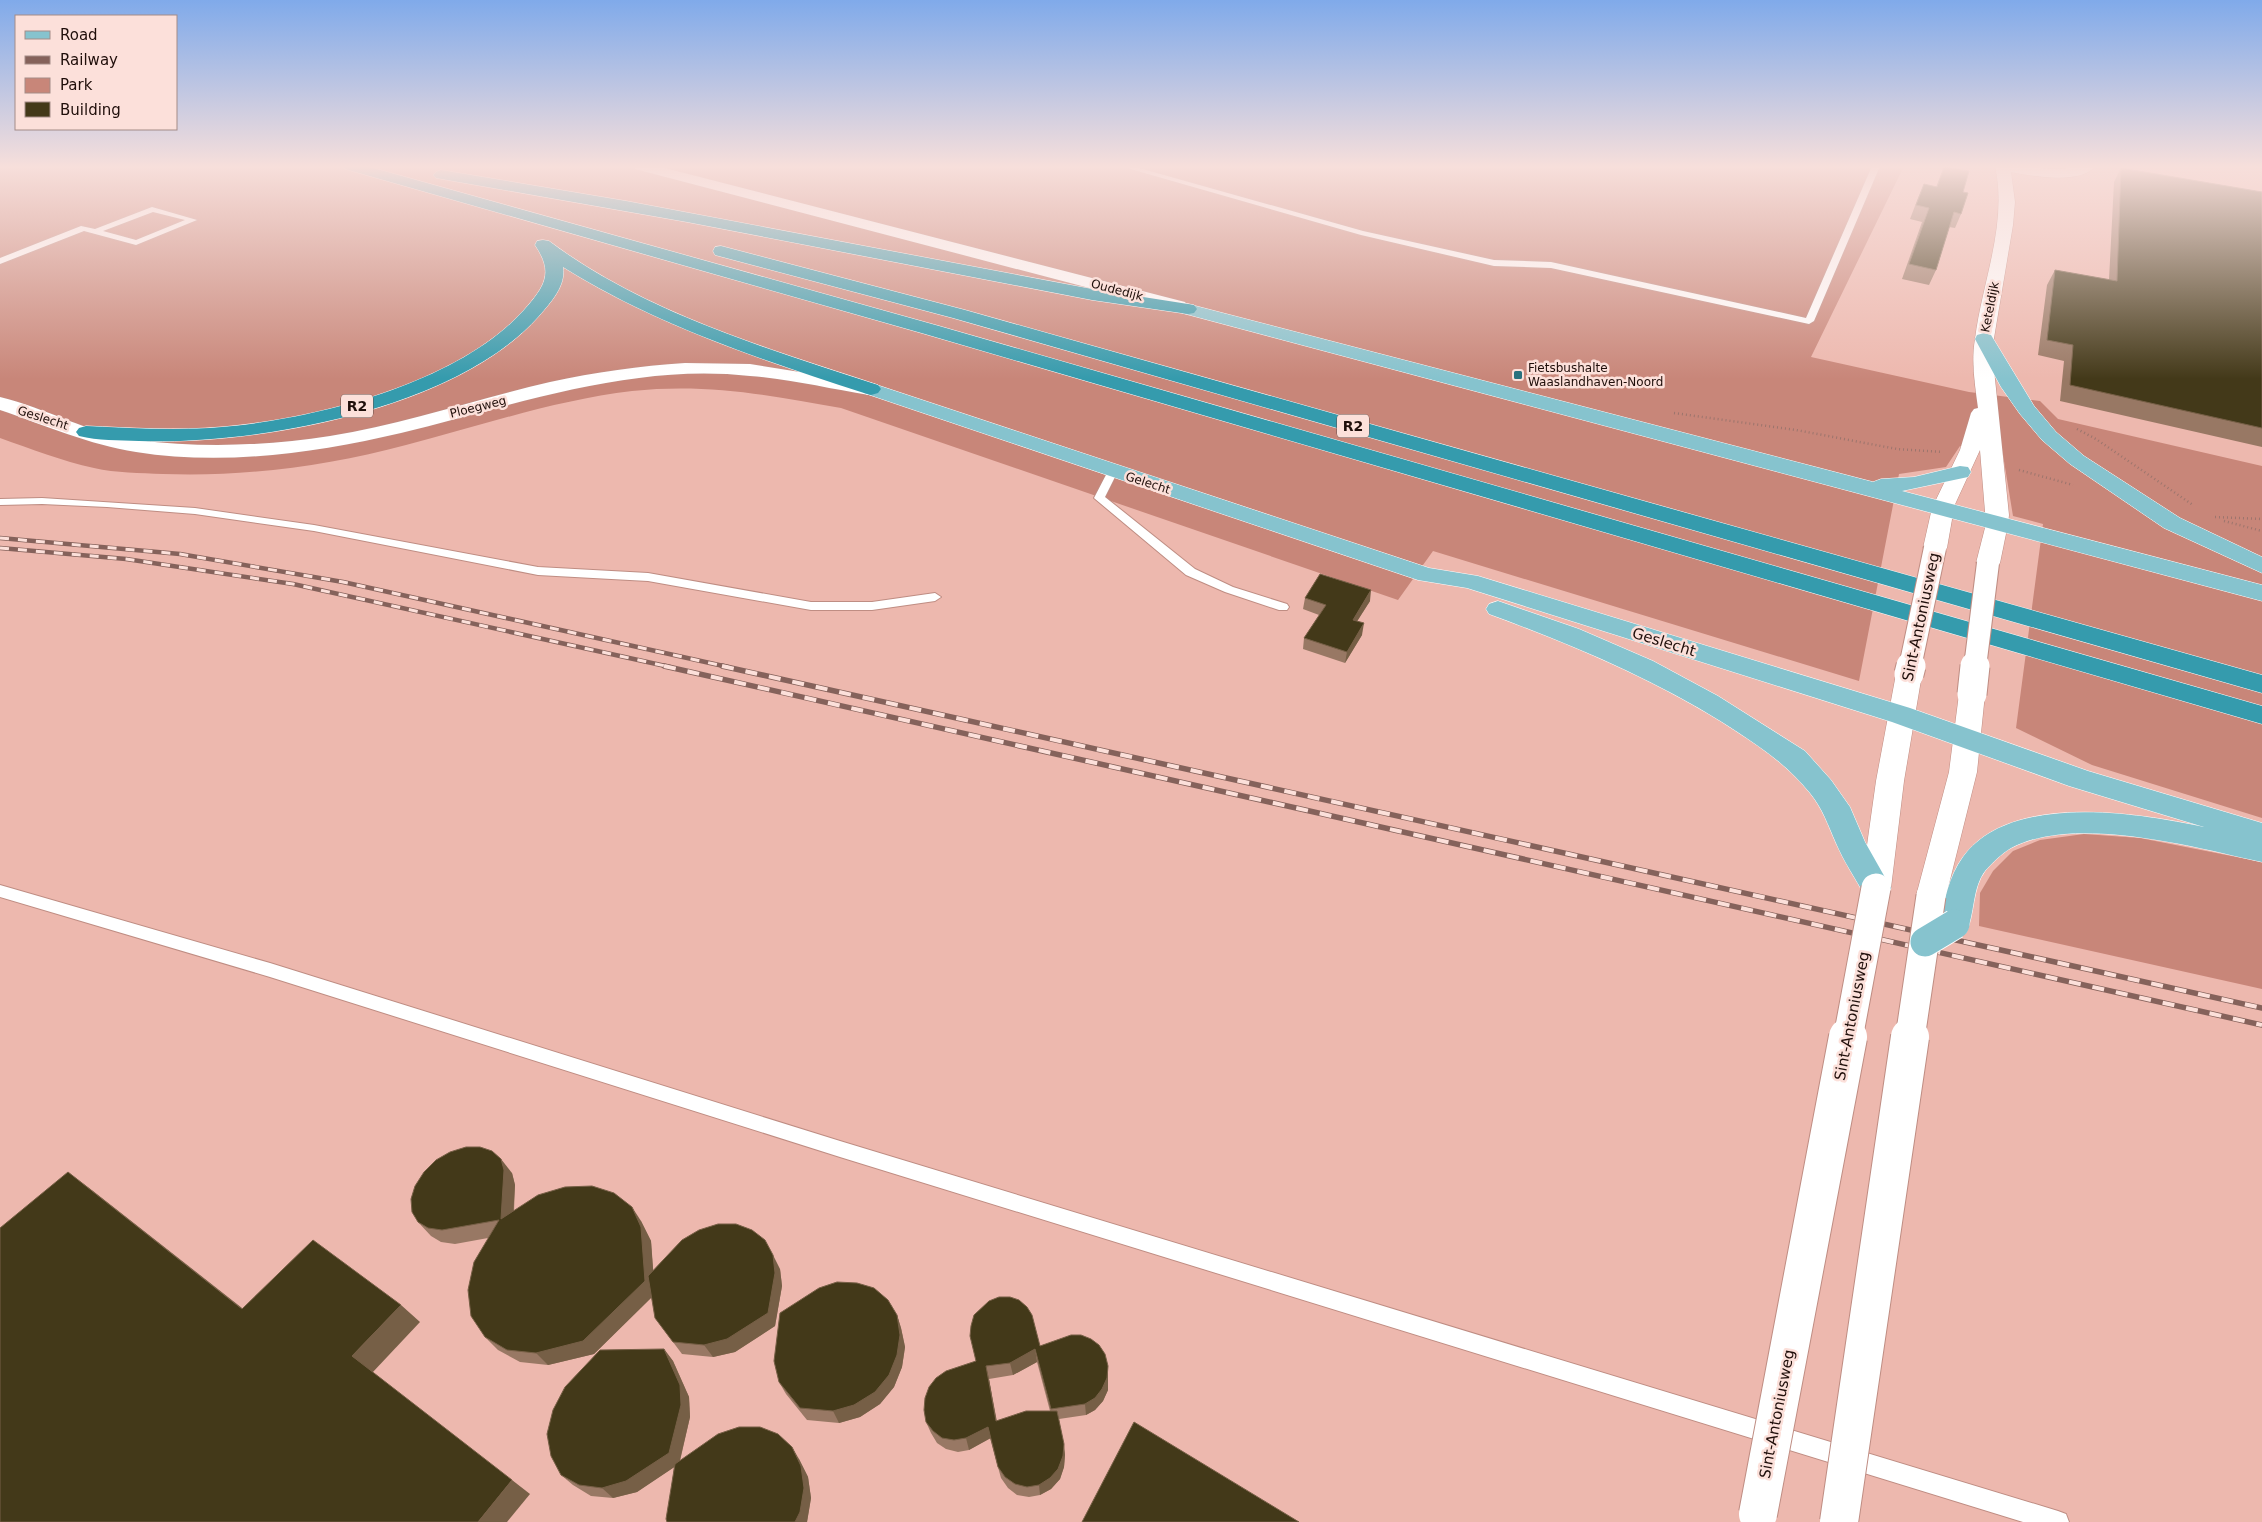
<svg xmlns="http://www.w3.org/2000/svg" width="2262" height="1522" viewBox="0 0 2262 1522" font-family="'DejaVu Sans',sans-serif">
  <rect width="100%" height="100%" fill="#edb8ae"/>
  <!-- green -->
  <g fill="#c88679">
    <path d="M0,166h1904l-93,191 158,35 71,9 18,18 204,47v352l-170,-53 -76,-37 27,-204 -30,-8 -10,-61 -43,-9 -14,21 -47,7 -40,207 -426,-130 -35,49 -557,-192c-72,-13 -135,-25 -209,-17 -77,9 -152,35 -226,54 -79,21 -161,32 -243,29 -23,-1 -47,-1 -69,-6 -32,-7 -63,-19 -94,-30z"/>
    <path d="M2084,834l56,4 122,24v127l-283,-63 1,-33 13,-22 20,-20 27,-11z"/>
  </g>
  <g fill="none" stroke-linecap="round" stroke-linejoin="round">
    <!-- lane casing -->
    <g stroke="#bf8d83" stroke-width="2">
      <g id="lane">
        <path d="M1120,166h12l231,65 131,29 57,2 255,56 66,-152h8l-66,155 -5,3 -258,-56 -57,-2 -133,-31z"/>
        <path d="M152,207l45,13 -61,25 -52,-14 -84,33v-6l81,-32 14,3zM153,212l32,8 -49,20 -33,-9z"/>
        <path d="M1113,468l5,3 -13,26 90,72 38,18 54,17 2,3 -2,3h-8l-54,-18 -39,-17 -92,-77 14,-27z"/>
        <path d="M42,498l153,10 119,17 224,42 110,6 163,29h61l63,-9 6,4 -6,4 -63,9h-61l-163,-29 -110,-6 -224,-44 -119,-17 -88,-7 -65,-3 -42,1v-6z"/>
        <path d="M0,885l270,78 570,178 1218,370 8,3 3,8h-46l-1183,-365 -570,-180 -270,-80z"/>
      </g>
    </g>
    <!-- street casing -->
    <g stroke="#bf8d83" stroke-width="1">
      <path id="street" d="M1995,166l62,3 38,-3c-13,19 -64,10 -84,6l4,30 -2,23 -21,125 17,165 -1,9 -3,5 -8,2 -8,-2 -3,-5 -6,-74 -29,63 -8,2 -8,-2 -3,-5 28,-58 11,-37 3,-4 4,-1c-3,-23 -7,-46 -3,-69 7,-57 33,-115 20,-173z"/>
    </g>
    <!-- secondary casing -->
    <g stroke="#bf8d83" stroke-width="1">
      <g id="secondary">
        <path d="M633,166h24l528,136 3,4 -3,4h-12l-538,-141z"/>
        <path d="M685,363l65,1 119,19 7,2 3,4 -3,4 -7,2c-39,-6 -79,-16 -119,-19 -36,-4 -75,-3 -111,2 -81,10 -159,36 -238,55 -86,20 -177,33 -265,19 -46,-7 -92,-27 -136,-42v-13c46,11 90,37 137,43 64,8 129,6 193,-4 74,-12 146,-37 220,-54 45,-10 90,-16 135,-19z"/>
        <path d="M1943,501l8,2 3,5 -7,40 -4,5 -8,2 -8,-2 -4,-5 9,-40 3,-5z"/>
        <path d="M1997,517l8,2 3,5 -8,39 -4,5 -8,2 -8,-2 -4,-5 10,-39 3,-5z"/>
        <path d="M1909,665l9,3 4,6 -18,107 -13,107 -4,8 -11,4 -11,-4 -4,-8 15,-107 20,-107 4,-6z"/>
        <path d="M1972,685l9,3 4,6 -8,78 -31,124 -4,9 -11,3 -11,-3 -4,-9 33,-124 10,-78 4,-6z"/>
      </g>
    </g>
    <!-- primary casing -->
    <g stroke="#fff" stroke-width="1">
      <g id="primary">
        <path d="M1188,304l685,178 8,-3 33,-2 46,-11 8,1 3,5 -3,5 -66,14 360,94v16l-1080,-288 -3,-4 3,-4z"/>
        <path d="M1984,333l7,2 43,71 22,26 28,24 96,62 82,39v16l-98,-45 -94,-64 -28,-24 -22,-26 -19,-27 -26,-48 2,-4z"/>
        <path d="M871,383l558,185 49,8 432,132 178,63 174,52v39c-68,-15 -187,-48 -251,-14 -9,5 -20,16 -26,23 -13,17 -10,43 -19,62l-11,4 -11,-4 -4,-9c4,-23 9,-48 23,-67 47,-65 175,-44 241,-30l-135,-41 -177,-64 -425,-134 -49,-8 -554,-187 -3,-4 3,-4z"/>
        <path d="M1498,601l81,28 74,32 65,35 87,55 26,29 19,27 15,35 26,46 -4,8 -11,4 -11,-4c-9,-17 -21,-34 -29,-53 -8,-18 -13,-34 -26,-50 -25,-31 -54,-49 -88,-71 -73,-45 -151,-78 -233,-108l-3,-5 3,-5z"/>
      </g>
    </g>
    <!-- highway casing -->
    <g stroke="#fff" stroke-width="1">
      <g id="highway">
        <path d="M343,166h23l573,160 1323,380v18l-1337,-390 -580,-165z"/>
        <path d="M441,170l185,31 466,88 96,15 6,1 3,4 -3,4 -6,1 -96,-14 -405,-78 -251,-44 -3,-3 3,-3z"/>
        <path d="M543,240l6,1c96,72 217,107 329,144l3,4 -3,4 -7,2 -7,-2c-104,-34 -208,-68 -301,-126 3,19 -12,35 -24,49 -82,93 -281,129 -400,125 -20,-1 -41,0 -60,-5l-3,-4 3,-4 7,-2c45,2 91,5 136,1 95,-8 237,-44 302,-117 21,-24 30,-37 11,-65l2,-4z"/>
        <path d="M721,246l244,64 1297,365v18l-1309,-375 -238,-63 -2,-4 2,-4z"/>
      </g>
    </g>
    <!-- path -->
    <g stroke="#9c756d" stroke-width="2.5" stroke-dasharray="1 3" stroke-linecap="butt">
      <path d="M1674,413l122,17 101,19 45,3"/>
      <path d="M2077,429l19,10 97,66"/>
      <path d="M2019,470l54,15"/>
      <path d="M2215,517l47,2"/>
      <path d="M2224,521l38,10"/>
    </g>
    <!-- lane -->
    <use href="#lane" fill="#fff" fill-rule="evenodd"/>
    <!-- street -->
    <use href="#street" fill="#fff" fill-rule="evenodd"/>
    <!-- secondary -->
    <use href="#secondary" fill="#fff" fill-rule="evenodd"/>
    <!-- primary -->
    <use href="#primary" fill="#86c3ce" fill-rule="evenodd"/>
    <!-- highway -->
    <use href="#highway" fill="#359bad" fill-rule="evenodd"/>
    <!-- rail-far1 casing -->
    <g stroke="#85625b" stroke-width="4.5">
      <g id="rail-far1">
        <path d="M0,538l180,16 163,28 385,85"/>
        <path d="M0,548l126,11 167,25 377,83"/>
      </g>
    </g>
    <!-- rail casing -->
    <g stroke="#85625b" stroke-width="5.5">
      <g id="rail">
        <path d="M664,666l1598,359"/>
        <path d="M722,666l1540,342"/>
      </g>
    </g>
    <!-- rail-far1 -->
    <use href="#rail-far1" stroke="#fce0da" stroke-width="3" stroke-dasharray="9" stroke-linecap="butt"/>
    <!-- rail -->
    <use href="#rail" stroke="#fce0da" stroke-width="4" stroke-dasharray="12" stroke-linecap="butt"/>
    <!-- secondary-bridge-far2 casing -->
    <g stroke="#bf8d83" stroke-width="24" stroke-linecap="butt">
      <g id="secondary-bridge-far2">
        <path d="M1910,667l25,-119"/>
        <path d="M1975,667l13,-104"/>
      </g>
    </g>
    <!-- secondary-bridge-far1 casing -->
    <g stroke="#bf8d83" stroke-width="31" stroke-linecap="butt">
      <g id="secondary-bridge-far1">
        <path d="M1909,674l2,-8"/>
        <path d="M1972,694l3,-28"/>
        <path d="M1848,1038l28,-150"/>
        <path d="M1910,1038l21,-142"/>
      </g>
    </g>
    <!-- secondary-bridge casing -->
    <g stroke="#bf8d83" stroke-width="40" stroke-linecap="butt">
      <g id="secondary-bridge">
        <path d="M1758,1514l90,-477"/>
        <path d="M1839,1522l71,-485"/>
      </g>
    </g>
    <!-- primary-bridge casing -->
    <g stroke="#fff" stroke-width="31" stroke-linecap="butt">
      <path id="primary-bridge" d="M1925,942l30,-18"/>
    </g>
    <!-- secondary-bridge-far2 -->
    <use href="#secondary-bridge-far2" stroke="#fff" stroke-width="22"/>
    <!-- secondary-bridge-far1 -->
    <use href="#secondary-bridge-far1" stroke="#fff" stroke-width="29"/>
    <!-- secondary-bridge -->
    <use href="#secondary-bridge" stroke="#fff" stroke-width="38"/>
    <!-- primary-bridge -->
    <use href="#primary-bridge" stroke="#86c3ce" stroke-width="29"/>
  </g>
  <!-- wall -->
  <g fill="#987864" fill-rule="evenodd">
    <path d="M1944,167l19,25 -2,22 -6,14 -6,-1 -13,43 -7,15 -27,-6 20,-57 -12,-3 8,-21 6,-14 12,3z"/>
    <path d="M2121,168l141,24v255l-202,-46 4,-40 -26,-6 9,-70 8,-15 54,10 5,-98z"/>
    <path d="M1305,598l65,3 -13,20 5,14 -17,28 -42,-14 1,-11 15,-23 -16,-6z"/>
    <path d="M512,1173l3,12 -1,26 127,10 10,20 2,30 127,-2 2,17 -7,40 -40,26 -22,5 -31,-3 -27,-36 -3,-21 -58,57 -46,11 -28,-3 -22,-12 -13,-13 3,-99 -33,6 -14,-2 -10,-6 -13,-14z"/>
    <path d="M897,1315l4,13 4,19 -3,20 -8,20 -14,17 -20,13 -21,6 -32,-3 -21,-26 -7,-12z"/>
    <path d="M1040,1346l68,20v24l-5,11 -8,9 -9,5 -27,4 6,36 -1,12 -4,12 -9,10 -11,6 -11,2 -12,-2 -9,-7 -7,-10 -11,-40 -21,12 -11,2 -12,-3 -9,-6 -6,-10 -5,-11 3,-35zM1037,1362l13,49 -54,10 -7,-42 24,-4z"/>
    <path d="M664,1349l9,12 16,36 1,20 -10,44 119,-2 9,18 3,21 -4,24h-140l7,-55 -37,25 -24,6 -22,-2 -18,-11 -12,-10z"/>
  </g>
  <!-- shaded-wall -->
  <g fill="#765f46">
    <path d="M1371,590l-1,11 -19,30 2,-11z"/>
    <path d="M1364,623l-2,12 -17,28 2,-11z"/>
    <path d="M501,1159l11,14 3,12 -3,48 -11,-14z"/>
    <path d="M68,1172l25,19 172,135 -23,-17z"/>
    <path d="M632,1207l9,14 10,20 4,53 -61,60 -46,11 -12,-12z"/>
    <path d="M773,1255l7,14 2,17 -7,40 -40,26 -22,5 -9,-12z"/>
    <path d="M401,1305l19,17 -48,51 -20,-17z"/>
    <path d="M897,1315l4,13 4,19 -3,20 -8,20 -14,17 -20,13 -21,6 -6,-12z"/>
    <path d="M664,1349l9,12 16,36 1,20 -11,47 -42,28 -24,6 -11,-10z"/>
    <path d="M1035,1349l2,13 -24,13 -3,-12z"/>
    <path d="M986,1366l3,13 10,54 -3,-12z"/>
    <path d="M1108,1366v24l-5,11 -8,9 -9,5 -1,-11z"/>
    <path d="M988,1427l3,11 -22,12 -3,-12z"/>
    <path d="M1064,1444l1,11 -1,12 -4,12 -9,10 -11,6 -1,-10z"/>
    <path d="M792,1447l7,12 9,18 3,21 -4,24h-12z"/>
    <path d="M512,1480l18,14 -23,28h-29z"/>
  </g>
  <!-- building -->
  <g fill="#433919" stroke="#765f46">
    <path d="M1944,167l25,4 -6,21 5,1 -7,21 -7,-2 -18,58 -27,-6 20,-56 -13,-3 8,-21 13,3z"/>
    <path d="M2121,168l141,24v236l-192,-43 3,-40 -26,-5 8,-70 62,11z"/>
    <path d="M1320,574l51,16 -18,30 11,3 -17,29 -43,-14 22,-33 -21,-7z"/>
    <path d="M466,1147h14l12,4 9,8 3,11 -3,49 37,-24 27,-8 27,-1 22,7 18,14 9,20 4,54 -62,60 -47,12 -29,-3 -22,-13 -14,-21 -3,-26 6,-28 25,-42 -57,10 -14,-2 -10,-6 -6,-10 -1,-13 4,-13 9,-14 12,-12 14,-8z"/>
    <path d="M68,1172l174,137 71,-69 88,65 -49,51 160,124 -34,42h-478v-294z"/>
    <path d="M718,1224h18l16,6 13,10 8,15 2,18 -7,40 -41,26 -23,6 -31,-3 -18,-24 -7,-42 34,-36 17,-10z"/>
    <path d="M837,1282l20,1 17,5 14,12 9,15 3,20 -3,20 -8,20 -14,17 -21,13 -21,6 -33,-3 -21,-26 -5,-21 6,-48 39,-25z"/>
    <path d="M999,1297h11l9,3 8,7 5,8 8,31 31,-11h10l10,4 8,6 6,9 3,12 -1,12 -5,11 -7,9 -10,6 -34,5 -16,-60 -25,14 -24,3 10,55 30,-10h31l7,33 -1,12 -5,13 -8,9 -11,7 -12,2 -12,-3 -10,-7 -7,-10 -10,-40 -22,11 -12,2 -12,-2 -9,-7 -7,-9 -2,-12 1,-12 4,-11 7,-9 10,-7 30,-10 -6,-25 1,-10 3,-11 15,-14z"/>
    <path d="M664,1349l16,36 1,20 -12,48 -43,28 -24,7 -23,-3 -18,-10 -10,-19 -4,-22 6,-24 12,-23 35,-37z"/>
    <path d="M1134,1422l165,100h-217z"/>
    <path d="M739,1427h21l18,7 14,13 9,19 3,22 -4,24 -5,10h-128l-1,-3 9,-55 43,-30z"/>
  </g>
  <!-- sky -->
  <linearGradient id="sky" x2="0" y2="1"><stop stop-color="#80aaea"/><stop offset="0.44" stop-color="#f7dfdb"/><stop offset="1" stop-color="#f7dfdb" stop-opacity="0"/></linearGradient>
  <rect width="2262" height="379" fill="url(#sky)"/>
  <!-- markers -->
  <rect fill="#2a717e" stroke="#fce0da" stroke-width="2" x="1513" y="370" width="10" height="10" rx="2.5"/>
  <g text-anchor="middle" stroke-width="5" stroke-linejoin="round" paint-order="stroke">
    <!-- far-street labels -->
    <g font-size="12" fill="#1f0e0a" stroke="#fce0da">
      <text transform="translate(1117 290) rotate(15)" y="4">Oudedijk</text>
      <text transform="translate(1990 307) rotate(-79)" y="4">Keteldijk</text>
      <text transform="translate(478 407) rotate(-14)" y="4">Ploegweg</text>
      <text transform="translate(43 418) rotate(18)" y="4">Geslecht</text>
      <text transform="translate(1148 483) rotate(18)" y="4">Gelecht</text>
    </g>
    <!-- far-poi labels -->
    <g font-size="12" fill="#1f0e0a" stroke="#fce0da" text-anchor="start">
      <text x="1528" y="372">Fietsbushalte<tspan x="1528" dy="14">Waaslandhaven-Noord</tspan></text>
    </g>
    <!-- shield labels -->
    <g fill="#fce0da" stroke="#614d48" stroke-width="1">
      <rect x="341" y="394.5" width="32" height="23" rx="4"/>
      <rect x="1337" y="414.5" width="32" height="23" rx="4"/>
    </g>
    <g font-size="14" font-weight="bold" fill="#1f0e0a">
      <text x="357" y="411">R2</text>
      <text x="1353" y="431">R2</text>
    </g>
    <!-- street labels -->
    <g font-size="15" fill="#1f0e0a" stroke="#fce0da">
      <text transform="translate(1921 617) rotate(-78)" y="5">Sint-Antoniusweg</text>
      <text transform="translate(1664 642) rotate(17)" y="5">Geslecht</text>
      <text transform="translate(1852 1016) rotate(-79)" y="5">Sint-Antoniusweg</text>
      <text transform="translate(1777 1414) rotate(-79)" y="5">Sint-Antoniusweg</text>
    </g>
  </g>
  <!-- legend -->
  <rect x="15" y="15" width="162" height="115" fill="#fce0da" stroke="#a48c87"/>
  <rect x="25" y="31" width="25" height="8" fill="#86c3ce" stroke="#a48c87"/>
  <text x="60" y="40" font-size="15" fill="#1f0e0a">Road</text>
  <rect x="25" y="56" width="25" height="8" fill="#85625b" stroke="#a48c87"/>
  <text x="60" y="65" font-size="15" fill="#1f0e0a">Railway</text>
  <rect x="25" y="78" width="25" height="15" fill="#c88679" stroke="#a48c87"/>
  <text x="60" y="90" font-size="15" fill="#1f0e0a">Park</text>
  <rect x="25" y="102" width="25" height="15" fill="#433919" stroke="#a48c87"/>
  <text x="60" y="115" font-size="15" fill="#1f0e0a">Building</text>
</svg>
